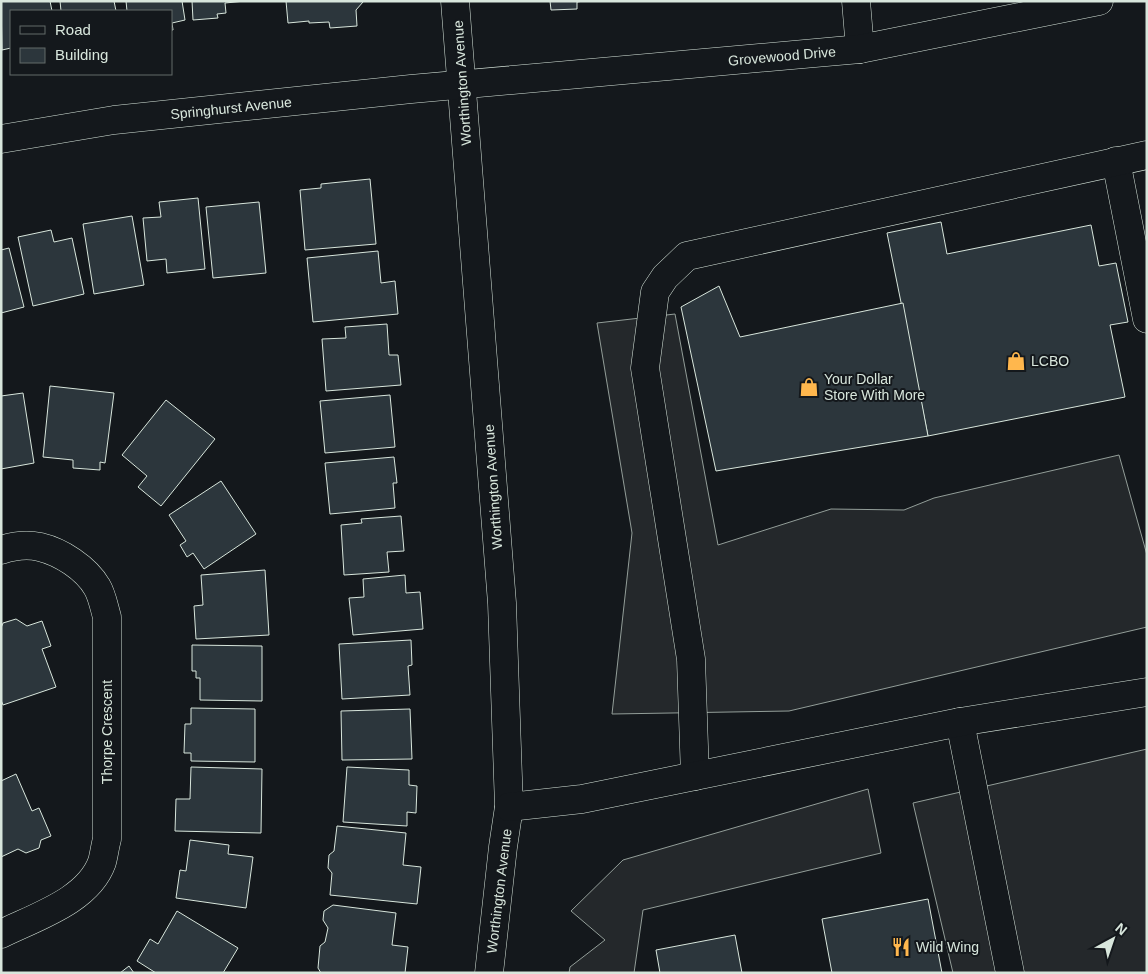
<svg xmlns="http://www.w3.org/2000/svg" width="1148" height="974" viewBox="0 0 1148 974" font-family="Helvetica,sans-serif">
  <rect width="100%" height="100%" fill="#14181c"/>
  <!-- parking -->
  <g fill="#24282b" stroke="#939e99">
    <path d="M675,314l43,231 113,-36 73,1 30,-12 185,-43 28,100v72l-358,84 -177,3 20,-181 -35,-210z"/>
    <path d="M1147,749v224h-194l-40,-170z"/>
    <path d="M868,789l13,64 -238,57 -9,63h-65l1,-6 35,-27 -34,-29 52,-51z"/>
  </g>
  <!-- building -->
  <g fill="#2c363c" stroke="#d8e6dc">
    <path d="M1,1h49l2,10h-41v37l-9,2z"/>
    <path d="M60,1h54l2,10h-55z"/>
    <path d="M126,1h56l3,19 -13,3 1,7h-2v-19h-44z"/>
    <path d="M192,1h53l-20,2 1,10 -9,1 1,4 -25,2z"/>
    <path d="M286,1h77v1l-7,8 1,16 -27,2 -1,-6 -20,1v-2l-21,2z"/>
    <path d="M550,1h34l-7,1v7l-26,1z"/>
    <path d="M370,179l6,65 -71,6 -5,-60 21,-2v-4z"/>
    <path d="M198,198l7,71 -38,4 -1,-14 -19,2 -4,-43 18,-1 -2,-15z"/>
    <path d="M259,202l7,71 -53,5 -7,-71z"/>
    <path d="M132,216l12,69 -50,9 -11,-70z"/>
    <path d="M941,222l6,32 144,-29 8,41 17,-3 12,59 -18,3 15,72 -197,39 -41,-203z"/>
    <path d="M51,230l3,12 18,-4 12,56 -51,12 -15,-69z"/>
    <path d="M9,248l15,59 -23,6v-63z"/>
    <path d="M378,251l3,32 14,-2 3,33 -85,8 -6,-64z"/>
    <path d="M719,286l21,51 163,-34 25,133 -212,35 -35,-164z"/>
    <path d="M387,324l2,31h9l3,30 -75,6 -4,-52 24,-1 -1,-11z"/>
    <path d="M50,386l64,7 -9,70 -5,-1v8l-27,-2v-8l-30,-3z"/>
    <path d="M23,393l11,70 -33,6v-73z"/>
    <path d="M390,395l5,52 -70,6 -5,-52z"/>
    <path d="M166,400l49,39 -54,67 -23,-19 9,-11 -25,-21z"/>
    <path d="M394,457l3,26h-4l2,25 -65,6 -5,-51z"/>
    <path d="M221,481l35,53 -52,35 -11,-16 -6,4 -7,-12 6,-4 -17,-26z"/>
    <path d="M401,516l3,35 -17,1 2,20 -45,3 -3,-50 21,-2 -1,-4z"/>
    <path d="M265,570l4,65 -73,4 -2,-33 9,-1 -2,-30z"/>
    <path d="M405,575l1,18 14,-1 3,37 -70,6 -4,-37 15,-1 -1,-18z"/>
    <path d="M16,619l11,7 15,-5 9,25 -9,3 14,38 -53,18 -2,-5v-72l2,-5z"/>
    <path d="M411,640l1,25 -4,1 2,29 -68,4 -3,-55z"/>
    <path d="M192,645l70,1v55l-62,-1v-22h-4v-7h-4z"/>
    <path d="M191,708l64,1v53l-64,-1v-8h-7l1,-29h6z"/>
    <path d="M410,709l2,50 -70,1 -1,-49z"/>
    <path d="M191,767l71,2 -1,64 -86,-2 1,-32h14z"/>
    <path d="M347,767l62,3v15l8,1 -1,27 -9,-1v14l-64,-4z"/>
    <path d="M16,774l16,37 7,-3 12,28 -10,4 -2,8 -13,5 -8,-4 -17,8v-76z"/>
    <path d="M337,826l69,7 -3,32 18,2 -4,37 -87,-9 2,-22 -4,-5 1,-13 5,-4z"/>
    <path d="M190,840l39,5 -1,9 25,3 -7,51 -70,-10 4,-28 6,1z"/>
    <path d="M928,899l14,74h-110l-10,-54z"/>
    <path d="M333,905l63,8 -4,32 16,2 -3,26h-84l-3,-5 2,-22 5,-4 3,-14 -5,-8 1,-9z"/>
    <path d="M177,911l61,37 -15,25h-67l-19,-12 13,-22 8,5z"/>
    <path d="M735,935l7,38h-82l-4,-23z"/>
    <path d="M129,966l5,7h-14z"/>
  </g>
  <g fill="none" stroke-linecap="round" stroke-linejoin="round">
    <!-- minor casing -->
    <g stroke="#d8e6dc" stroke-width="29">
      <g id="minor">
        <path d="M455,1l47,602 7,204 -6,40 -14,126"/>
        <path d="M856,1l4,48"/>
        <path d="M1,139l113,-19 297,-31 449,-40 239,-48"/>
        <path d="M1116,161l31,158"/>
        <path d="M1,550c12,-4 26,-6 39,-3 21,5 46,21 57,40 5,8 7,20 10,30v222c-2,7 -3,16 -5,23 -14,39 -67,55 -101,72"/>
        <path d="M960,722l50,251"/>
        <path d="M695,776l-4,-117 -46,-291 10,-76 10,-15 22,-21 460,-101"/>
        <path d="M509,807l73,-8 378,-77 187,-30"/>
      </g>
    </g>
    <!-- minor -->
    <use href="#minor" stroke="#14181c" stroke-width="28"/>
  </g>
  <!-- icons -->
  <defs>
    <g id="shop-bare" transform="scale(1.5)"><path d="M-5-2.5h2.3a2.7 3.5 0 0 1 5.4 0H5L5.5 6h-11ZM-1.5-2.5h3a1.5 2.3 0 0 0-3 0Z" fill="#ffb74d" stroke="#14181c" stroke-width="2.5" paint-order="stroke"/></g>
    <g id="restaurant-bare" transform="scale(1.5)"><path d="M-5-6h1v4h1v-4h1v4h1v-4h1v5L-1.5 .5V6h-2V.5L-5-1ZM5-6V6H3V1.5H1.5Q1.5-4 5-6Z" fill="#ffb74d" stroke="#14181c" stroke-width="2.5" paint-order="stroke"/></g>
  </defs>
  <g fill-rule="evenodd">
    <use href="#shop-bare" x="1016" y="361"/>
    <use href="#shop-bare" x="809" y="387"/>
    <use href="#restaurant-bare" x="901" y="947"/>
  </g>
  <g text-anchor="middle" stroke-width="4" stroke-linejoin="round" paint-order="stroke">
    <!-- street labels -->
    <g font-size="14" fill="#d8e6dc" stroke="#14181c">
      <text transform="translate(782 56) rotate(-5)" y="5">Grovewood Drive</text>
      <text transform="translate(462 83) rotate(-94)" y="5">Worthington Avenue</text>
      <text transform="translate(231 108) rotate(-6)" y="5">Springhurst Avenue</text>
      <text transform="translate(493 487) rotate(-94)" y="5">Worthington Avenue</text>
      <text transform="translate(107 732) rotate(-90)" y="5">Thorpe Crescent</text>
      <text transform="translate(499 891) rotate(-83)" y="5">Worthington Avenue</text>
    </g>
    <!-- poi labels -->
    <g font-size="14" fill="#d8e6dc" stroke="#14181c" text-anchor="start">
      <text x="1031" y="366">LCBO</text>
      <text x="824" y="384">Your Dollar<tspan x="824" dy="16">Store With More</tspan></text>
      <text x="916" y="952">Wild Wing</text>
    </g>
  </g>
  <!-- border -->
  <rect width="1148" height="974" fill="none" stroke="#d8e6dc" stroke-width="5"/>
  <!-- legend -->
  <rect x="10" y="10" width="162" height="65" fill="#14181c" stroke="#626a69"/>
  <rect x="20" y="26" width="25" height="8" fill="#14181c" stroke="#626a69"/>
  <text x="55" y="35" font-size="15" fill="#d8e6dc">Road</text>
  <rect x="20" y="48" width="25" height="15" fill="#2c363c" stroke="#626a69"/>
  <text x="55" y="60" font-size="15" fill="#d8e6dc">Building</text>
  <!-- north arrow -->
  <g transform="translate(1113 939) rotate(40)" stroke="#14181c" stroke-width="4" paint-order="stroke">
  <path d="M0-4L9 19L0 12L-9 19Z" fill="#d8e6dc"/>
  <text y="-8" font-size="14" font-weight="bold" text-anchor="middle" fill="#d8e6dc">N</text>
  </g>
</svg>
